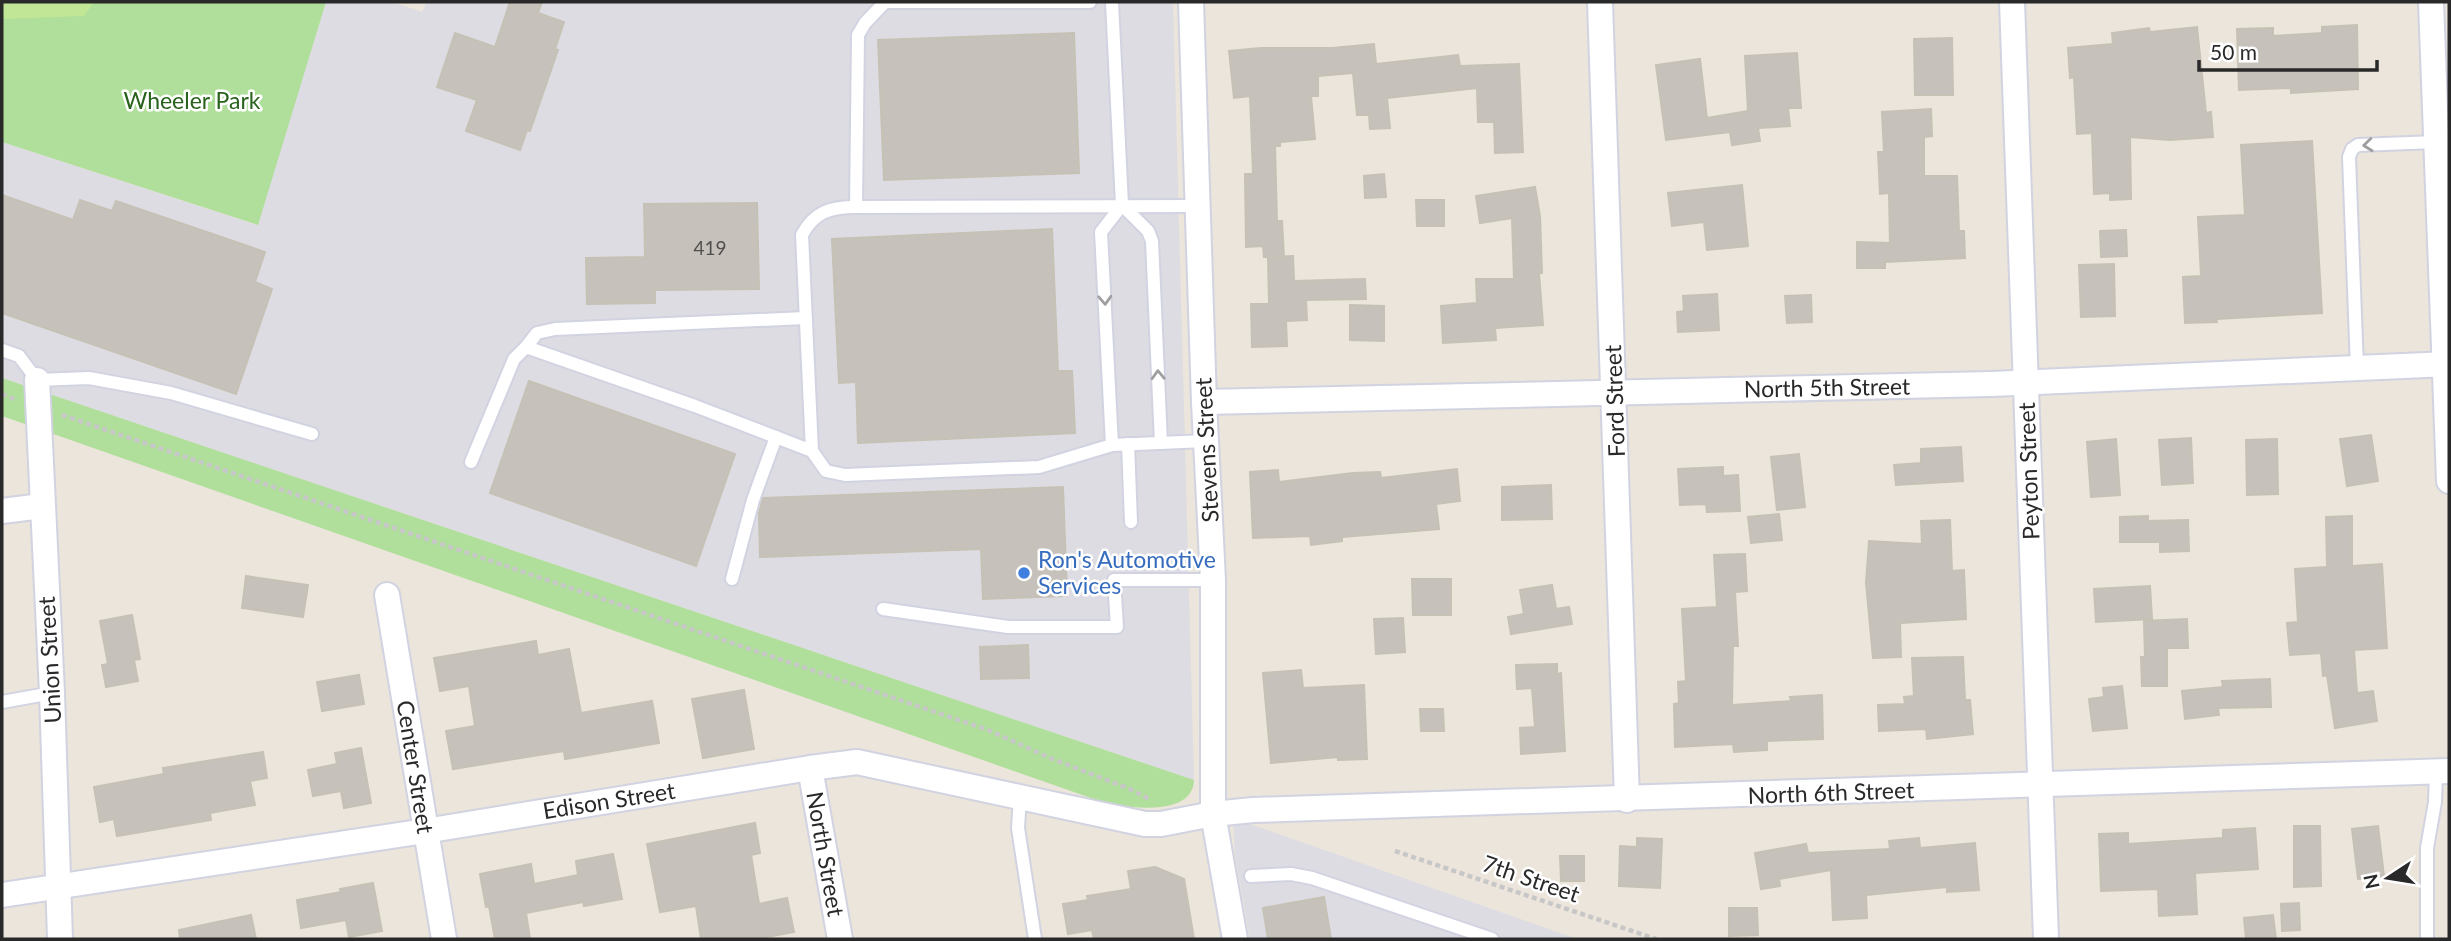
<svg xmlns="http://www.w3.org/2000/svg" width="2451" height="941" viewBox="0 0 2451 941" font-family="Lato,sans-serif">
  <rect width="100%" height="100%" fill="#ebe5db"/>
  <!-- industrial -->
  <g fill="#dedce3">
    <path d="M326,2h66l30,10 5,-10h746l21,778 -1192,-402v-236l255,83z"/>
    <path d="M1233,818l344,121h-327l-15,-84z"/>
  </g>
  <!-- green -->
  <g fill="#afdf9a">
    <path d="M2,2h324l-68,223 -256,-83z"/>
    <path d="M2,378l1192,402c-1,36 -62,28 -86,24l-1106,-388z"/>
  </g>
  <!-- pitch -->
  <path fill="#c1e696" d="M2,2h92l-10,14 -82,3z"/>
  <!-- building -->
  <g fill="#c6c2bb" stroke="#c6c1b5" stroke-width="2">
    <path d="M510,2h32l-4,11 26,9 -9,27 3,1 -28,81 -3,-1 -7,20 -54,-19 11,-31 -40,-13 18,-54 40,14z"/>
    <path d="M2357,25l1,64 -67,4v-5l-52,2 -2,-61 36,-1v8l49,-3v-6z"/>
    <path d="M2197,27l9,86 5,-1 2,25 -43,3 -40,-3 1,62 -21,1v-7l-16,1 -2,-61 -15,1 -3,-57 -4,1 -2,-30 45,-4 -1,-11 37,-5 1,4z"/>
    <path d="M1074,33l5,140 -195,7 -6,-140z"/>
    <path d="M1952,38l1,57h-38l-1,-56z"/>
    <path d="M1374,44l2,20 82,-9 2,11 59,-2 4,88 -28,1 -1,-31h-16l-1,-34 -90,10 3,30 -20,1 -1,-14h-12l-4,-42 -35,3v20h-7l4,43 -35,3v4h-5l2,75h5l2,36h-20l-1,-11 -17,1 -1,-73h8l-3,-78 -16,2 -5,-47 32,-3h71z"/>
    <path d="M1797,53l4,55h-13l2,18 -32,2 2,13 -28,4 -2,-13 -64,8 -10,-75 44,-6 7,59 41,-7 -3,-55z"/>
    <path d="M1931,109l1,27 -8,1v39h33l2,55h5l1,27 -80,4v6h-28v-26l33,1 -1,-50 -9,1 -2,-42h6l-2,-40z"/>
    <path d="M2312,141l10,172 -106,6 1,3 -32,1 -2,-46 18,-1 -3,-59 47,-2 -4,-70z"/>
    <path d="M1384,174l2,23 -21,1 -1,-22z"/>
    <path d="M1742,185l6,61 -41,4 -3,-28 -32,4 -4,-33z"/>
    <path d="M1535,187l5,29 2,57h-3l4,52 -48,3 1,12 -53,3 -2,-37 36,-3 -1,-24h38l-2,-61 -32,5 -4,-27z"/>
    <path d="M2,195l71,25 7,-20 32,11 4,-10 149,51 -10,30 17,7 -36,105 -234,-81z"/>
    <path d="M1416,200h28v26h-27z"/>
    <path d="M757,203l2,86 -104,1v13l-68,1 -1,-46 59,-1 -1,-53z"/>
    <path d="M1052,229l6,142h14l3,62 -217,10 -2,-61 -17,1 -7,-144z"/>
    <path d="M2126,230l1,26 -26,1 -1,-26z"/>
    <path d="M1293,256l1,25 71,-2 1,20 -60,1 1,20 -21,1 1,25 -35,1 -1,-43h18l-1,-47z"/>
    <path d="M2114,264l1,52 -34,1 -2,-52z"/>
    <path d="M1717,294l2,36 -41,2 -1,-20 7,-1 -1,-15z"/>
    <path d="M1811,295l1,27 -25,1 -2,-27z"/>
    <path d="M1350,305l34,1v35l-34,-1z"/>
    <path d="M529,381l206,73 -39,112 -206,-73z"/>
    <path d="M2371,435l7,46 -31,5 -7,-47z"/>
    <path d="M2191,438l2,45 -31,2 -3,-45z"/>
    <path d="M2116,439l4,56 -29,2 -4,-55z"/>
    <path d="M2277,439l1,55 -31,1 -1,-55z"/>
    <path d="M1961,447l2,34 -67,4 -2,-20 27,-2v-14z"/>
    <path d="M1799,454l6,53 -28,3 -6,-53z"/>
    <path d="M1723,467v9l15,-1 2,36 -33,1 -1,-8 -26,1 -2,-36z"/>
    <path d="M1457,469l3,32 -24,3 3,25 -97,8v4l-31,4 -1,-9 -57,2 -3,-66 28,-2 1,12 74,-9 27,-1 1,6z"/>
    <path d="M1551,485l1,34 -50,1v-33z"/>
    <path d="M1063,487l4,109 -84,3 -2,-50 -221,8 -1,-44 4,-15z"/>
    <path d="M1779,514l3,26 -31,3 -3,-26z"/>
    <path d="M2148,516v5l40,-1 1,31 -29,1v-10h-40v-25z"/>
    <path d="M2352,516v50l30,-2 5,84 -33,2 3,43 16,-2 4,30 -42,7 -8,-53 -4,1 -2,-23 -31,2 -3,-32 11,-1 -3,-53 32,-2 -1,-50z"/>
    <path d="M1950,520l2,51 12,-1 2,49 -66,4 1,34 -28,1 -7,-75 3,-42 53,3 -1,-23z"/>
    <path d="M1745,554l2,37 -12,1 3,54h-5l-1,59 59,-4 -1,-4 32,-2 1,44 -56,2v9l-33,2 -1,-8 -58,3 -1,-43 5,-1 -1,-21 8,-1 -4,-72 35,-2 -3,-52z"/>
    <path d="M246,576l62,9 -5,32 -61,-9z"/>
    <path d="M1412,579h39v36h-38z"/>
    <path d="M1552,585l4,24 13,-2 3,17 -61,10 -3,-17 16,-3 -4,-24z"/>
    <path d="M2150,586l2,33 -56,3 -2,-33z"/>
    <path d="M132,615l8,44 -6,1 4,21 -32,6 -4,-22 6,-1 -8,-43z"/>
    <path d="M1403,618l2,34 -29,2 -2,-35z"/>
    <path d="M2187,619l1,29h-21v38h-25l-1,-29h4l-1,-36z"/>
    <path d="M536,641l2,14 31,-6 12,64 71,-12 7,42 -94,16 -1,-8 -111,18 -7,-38 29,-5 -6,-40 -29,5 -6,-33z"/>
    <path d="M1028,645l1,33 -48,1 -1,-32z"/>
    <path d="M1963,657l2,43h5l3,34 -46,5 -1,-10 -47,2 -1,-26 27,-1 -1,-7 10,-1 -2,-38z"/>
    <path d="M1557,664v10l4,-1 4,78 -44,3 -1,-26 15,-1 -3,-39 -15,1 -1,-24z"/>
    <path d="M1301,670l2,18 61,-3 3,74 -29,1v-3l-67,6 -8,-90z"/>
    <path d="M359,675l5,29 -42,7 -5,-29z"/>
    <path d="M2270,679l1,28 -53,1 1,7 -34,4 -3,-28 41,-4 -1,-6z"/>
    <path d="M2122,686l5,42 -34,3 -4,-32 15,-2 -1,-9z"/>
    <path d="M744,690l10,59 -51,9 -11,-59z"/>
    <path d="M1420,709h23l1,22h-23z"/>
    <path d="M361,748l10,55 -27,5 -3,-17 -28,5 -5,-26 29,-6 -2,-11z"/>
    <path d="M263,752l4,26 -17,3 5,24 -45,8 1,7 -94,16 -3,-17 -14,3 -6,-35 70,-13 -1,-6z"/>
    <path d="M755,823l5,30 -9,2 8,49 28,-6 7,34 -38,7h-55l-5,-33 -36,6 -13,-68z"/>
    <path d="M2294,826h26l1,60 -27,1z"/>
    <path d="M2378,826l6,50 -26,3 -6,-50z"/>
    <path d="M2255,828l3,41 -63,4 2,41 -38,2 -1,-27 -57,2 -2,-57 29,-1v11l95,-6v-8z"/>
    <path d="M1637,838l25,1 -2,49 -41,-2 1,-40 17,1z"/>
    <path d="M1919,838l1,10 55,-5 4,47 -32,2v-5l-81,8 1,23 -34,2 -2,-50 -52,9 1,7 -19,3 -6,-36 51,-9 2,9 82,-4 -1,-8z"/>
    <path d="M613,854l9,45 -38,7 -1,-4 -57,11 4,26h-35l-6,-33 -3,1 -6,-33 51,-10 3,20 44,-9 -2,-14z"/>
    <path d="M1560,856h24v25h-23z"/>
    <path d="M1155,867l29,12 10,60h-100l-2,-9 -24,4 -5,-30 25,-4 -1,-4 44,-7 -3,-18z"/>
    <path d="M373,883l9,48 -33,6 -3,-17 -45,8 -4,-28 44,-8 -1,-3z"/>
    <path d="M1324,897l7,42h-63l-5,-31z"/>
    <path d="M2299,903l1,27 -18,1 -1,-27z"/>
    <path d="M1729,908h28l1,27 -29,1z"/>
    <path d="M251,915l5,24h-76l-1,-9z"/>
    <path d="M2273,915l3,24h-30l-2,-21z"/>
  </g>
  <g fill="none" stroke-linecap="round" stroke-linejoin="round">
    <!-- lane casing -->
    <g stroke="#d1d3e1" stroke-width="16">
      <g id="lane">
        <path d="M884,2h206"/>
        <path d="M884,3l-19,20 -7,12 -2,172 342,-1"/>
        <path d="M1122,205l26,26 4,10 9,202"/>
        <path d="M856,207c-26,0 -42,5 -54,28l10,216 14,20 19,4 194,-8 73,-22 94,-4"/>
        <path d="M805,318l-250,11 -18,4 -11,14 169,59 117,45"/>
        <path d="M2,350l17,6 18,24 52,-2 82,15 141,41"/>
        <path d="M2357,368l-8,-211 3,-8 6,-4 78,-3"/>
        <path d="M1128,444l3,78"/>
        <path d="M1112,445l-11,-213 21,-27 -10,-203"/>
        <path d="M471,462l43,-103 12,-12"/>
        <path d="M732,579l21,-79 23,-63"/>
        <path d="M883,609l125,18h109l-3,-47h99"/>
        <path d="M2,702l50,-9"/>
        <path d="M1020,797l-2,31 17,111"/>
        <path d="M1251,876l40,-2 21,4 180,61"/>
        <path d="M2427,939v-91l8,-46 1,-30"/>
      </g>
    </g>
    <!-- street casing -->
    <g stroke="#d1d3e1" stroke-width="28">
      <g id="street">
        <path d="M1191,2l13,400 9,178v234l22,125"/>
        <path d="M1600,2l27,798"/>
        <path d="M2012,2l34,937"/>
        <path d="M2431,2l18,479"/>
        <path d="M37,380l15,313 8,246"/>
        <path d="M1204,402l787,-18 458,-20"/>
        <path d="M2,511l40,-5"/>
        <path d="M387,595l57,344"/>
        <path d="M810,768l30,171"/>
        <path d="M2,895l423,-64 385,-63 47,-6 288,62h16l52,-10 40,-4 1196,-39"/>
      </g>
    </g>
    <!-- path -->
    <g stroke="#c7c7c7" stroke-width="4.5" stroke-dasharray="5 3.5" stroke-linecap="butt">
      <path d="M2,394l12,5"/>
      <path d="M62,415l926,315 62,28 80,31 19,10"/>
      <path d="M1395,851l261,88"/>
    </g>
    <!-- lane -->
    <use href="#lane" stroke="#fff" stroke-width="12"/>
    <!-- street -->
    <use href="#street" stroke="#fff" stroke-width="24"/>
  </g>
  <!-- one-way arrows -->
  <defs><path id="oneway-chevron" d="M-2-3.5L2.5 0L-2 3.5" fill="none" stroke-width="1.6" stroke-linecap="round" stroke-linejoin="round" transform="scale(1.75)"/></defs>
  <g stroke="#9f9f9f">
    <use href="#oneway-chevron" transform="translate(2368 145) rotate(174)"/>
    <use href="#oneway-chevron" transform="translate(1105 300) rotate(87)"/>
    <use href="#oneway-chevron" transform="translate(1158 375) rotate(-92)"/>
  </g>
  <!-- markers -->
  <circle fill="#3f7fe0" stroke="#fff" stroke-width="2.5" cx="1024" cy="573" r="7"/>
  <g text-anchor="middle" stroke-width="5" stroke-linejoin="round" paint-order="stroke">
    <!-- number labels -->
    <g font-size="19" fill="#504f4e">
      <text x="710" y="255">419</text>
    </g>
    <!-- park labels -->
    <g font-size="23" fill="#29621d" stroke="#fff">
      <text x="192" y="109">Wheeler Park</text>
    </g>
    <!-- street labels -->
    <g font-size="23" fill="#292929" stroke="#fff">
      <text transform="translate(1827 388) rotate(-1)" y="8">North 5th Street</text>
      <text transform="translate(1615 401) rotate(-92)" y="8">Ford Street</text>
      <text transform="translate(1207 450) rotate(-93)" y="8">Stevens Street</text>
      <text transform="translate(2029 471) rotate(-92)" y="8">Peyton Street</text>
      <text transform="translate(50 660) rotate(-93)" y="8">Union Street</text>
      <text transform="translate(415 767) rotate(81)" y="8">Center Street</text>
      <text transform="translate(1831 793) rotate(-2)" y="8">North 6th Street</text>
      <text transform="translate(609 801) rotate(-9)" y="8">Edison Street</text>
      <text transform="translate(825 854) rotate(80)" y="8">North Street</text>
      <text transform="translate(1531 879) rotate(19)" y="8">7th Street</text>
    </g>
    <!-- shop labels -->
    <g font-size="23" fill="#366cbe" stroke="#fff" text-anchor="start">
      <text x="1038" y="568">Ron's Automotive<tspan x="1038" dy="26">Services</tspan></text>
    </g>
  </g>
  <!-- border -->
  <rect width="2451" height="941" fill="none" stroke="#292929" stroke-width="7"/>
  <!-- north arrow -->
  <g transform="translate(2388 878) rotate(258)" stroke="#ffffff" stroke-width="5" paint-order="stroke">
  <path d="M0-5L12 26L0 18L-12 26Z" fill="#292929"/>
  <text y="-10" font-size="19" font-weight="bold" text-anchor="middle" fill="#292929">N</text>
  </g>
  <!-- scale -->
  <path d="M2199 60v10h178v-10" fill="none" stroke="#292929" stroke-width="3.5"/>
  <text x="2210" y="60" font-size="21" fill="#292929" stroke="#ffffff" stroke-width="5" paint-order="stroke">50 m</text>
</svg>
